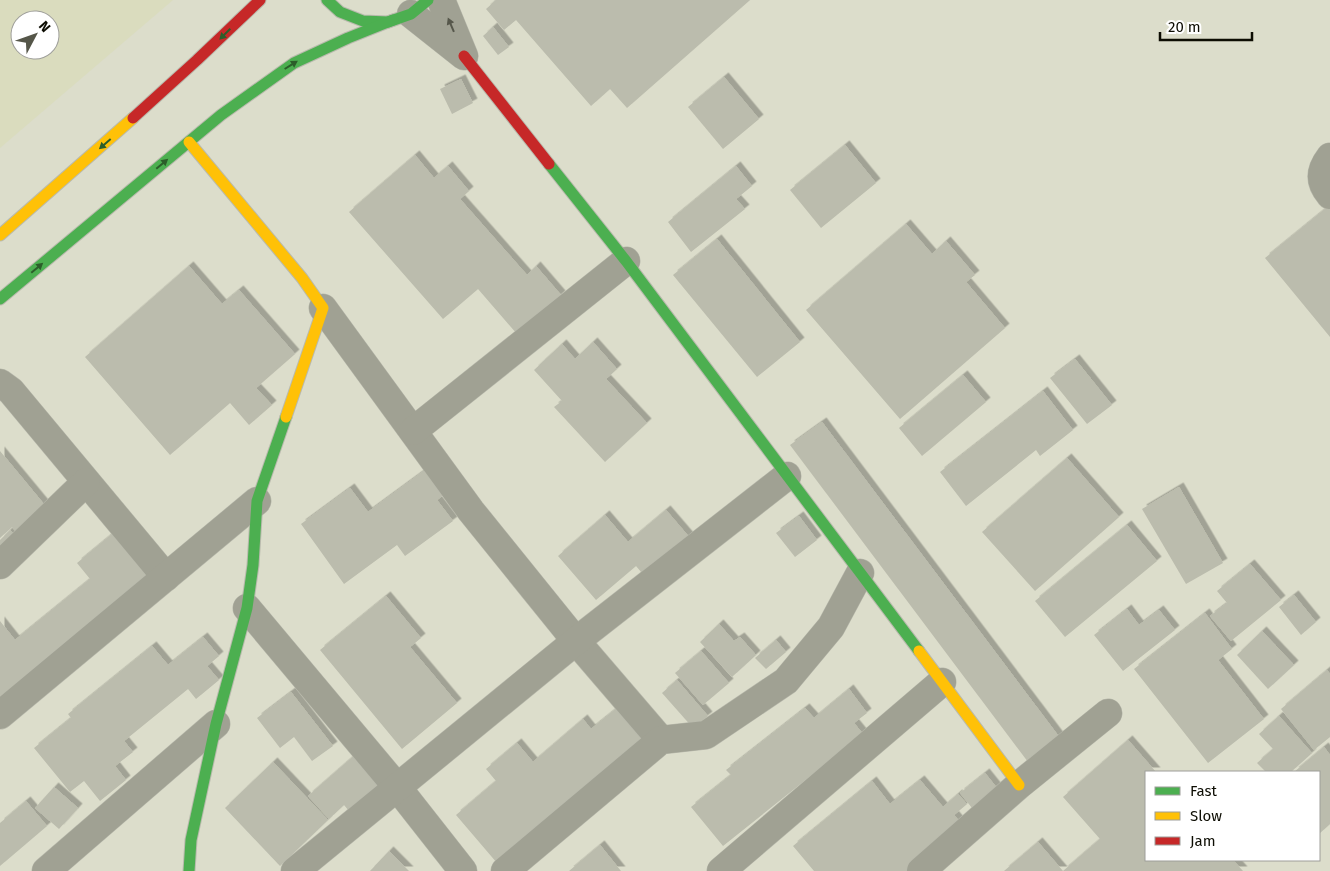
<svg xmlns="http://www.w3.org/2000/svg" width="1330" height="871" viewBox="0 0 1330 871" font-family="'Fira Sans',sans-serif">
  <defs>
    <filter id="shadow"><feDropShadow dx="4.5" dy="-4.5" stdDeviation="0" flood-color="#0004"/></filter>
  </defs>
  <rect width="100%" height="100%" fill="#dcddcb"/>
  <!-- built -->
  <path fill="#dadcbe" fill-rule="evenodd" d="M0,0h173l-173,148zM20,20h30v30h-30z"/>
  <!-- building -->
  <g fill="#bbbcad" filter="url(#shadow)">
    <path d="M496,0h254l-123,108 -17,-19 -19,17 -75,-86 -12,10 -18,-21z"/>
    <path d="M493,27l16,20 -11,8 -15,-19z"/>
    <path d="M724,77l35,42 -36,30 -35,-42z"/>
    <path d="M461,79l12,24 -21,11 -12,-25z"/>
    <path d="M845,145l31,38 -55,45 -31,-38z"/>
    <path d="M415,155l19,23 14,-12 21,25 -9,8 67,76 9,-9 25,29 -44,39 -39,-45 -35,30 -94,-107z"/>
    <path d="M736,166l16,20 -16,13 9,10 -54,43 -23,-30z"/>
    <path d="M1330,205v132l-65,-79z"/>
    <path d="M906,224l26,30 14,-13 29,34 -9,7 39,46 -105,91 -94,-109z"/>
    <path d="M717,239l83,103 -43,35 -84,-102z"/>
    <path d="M189,266l33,38 17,-14 56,64 -39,34 16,17 -23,20 -19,-22 -60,52 -85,-98z"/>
    <path d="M593,342l24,27 -11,10 41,44 -42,39 -51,-55 8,-6 -28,-31 28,-26 13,15z"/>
    <path d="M1075,359l37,46 -25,19 -37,-46z"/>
    <path d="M963,375l23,27 -64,54 -23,-28z"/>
    <path d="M1043,391l30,39 -33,26 -4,-6 -70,56 -26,-34z"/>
    <path d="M822,422l241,320 -32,24 -241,-321z"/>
    <path d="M0,451l48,58 -30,25 -6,-7 -12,11z"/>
    <path d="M1067,458l52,59 -84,74 -53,-59z"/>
    <path d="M428,468l18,25 -9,7 16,21 -48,35 -8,-11 -53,39 -43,-60 49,-36 18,24z"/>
    <path d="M1179,487l44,76 -37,21 -44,-75z"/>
    <path d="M666,510l36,42 -45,39 -21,-25 -40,34 -38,-44 47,-41 23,27z"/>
    <path d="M799,516l18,24 -22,17 -19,-24z"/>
    <path d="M1127,525l30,36 -92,76 -30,-36z"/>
    <path d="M10,530l13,14 -23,22v-26z"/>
    <path d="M117,530l35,43 -152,124v-76l15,19 75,-61 -13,-16z"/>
    <path d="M1250,564l31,36 -50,41 -21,-25 17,-13 -10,-12z"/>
    <path d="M1294,595l22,27 -15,13 -22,-28z"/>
    <path d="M386,596l35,42 -11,9 47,56 -55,46 -82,-99z"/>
    <path d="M1127,609l12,16 20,-15 16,20 -52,41 -29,-36z"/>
    <path d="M1205,613l27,36 -14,11 46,59 -56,44 -74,-94z"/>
    <path d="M719,624l15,17 6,-4 16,18 -24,22 -32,-35z"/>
    <path d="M1262,631l32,34 -26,24 -31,-34z"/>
    <path d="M203,637l16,19 -12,10 12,14 -23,19 -8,-10 -64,52 9,11 -18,14 11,14 -26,21 -16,-20 -14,11 -36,-44 37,-30 -3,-4 84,-68 16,19z"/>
    <path d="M776,640l10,12 -20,17 -11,-11z"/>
    <path d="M701,651l28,32 -26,22 -28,-32z"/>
    <path d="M1327,670l3,4v63l-16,13 -33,-41z"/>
    <path d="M677,680l31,36 -15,12 -31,-35z"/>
    <path d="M849,689l18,24 -13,10 9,11 -140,112 -32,-39 40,-32 -5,-5 79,-62 9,10z"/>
    <path d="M291,692l42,54 -21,15 -18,-24 -14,11 -23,-30z"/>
    <path d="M622,704l26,31 -151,128 -41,-48 40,-34 -10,-12 31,-26 16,19 50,-43 8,10z"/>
    <path d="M1279,716l33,37 -21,19h-25l-9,-9 16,-14 -14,-15z"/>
    <path d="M1128,740l28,32h-10v88h87l10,11h-239l34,-29 25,29 37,-32 -37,-42z"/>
    <path d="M1324,747l6,8v69l-11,10v-62h-25z"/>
    <path d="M356,754l25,29 -32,28 -5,-6 -15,14 -21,-23z"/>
    <path d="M273,762l55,58 -48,46 -55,-58z"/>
    <path d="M985,773l16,20 -25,20 -16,-20z"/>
    <path d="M920,780l23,27 15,-13 9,10 -13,11 11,13 -52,43h-99l-21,-25 79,-65 18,23z"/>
    <path d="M54,787l24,21 -19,21 -24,-21z"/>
    <path d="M26,801l21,25 -47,40v-43z"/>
    <path d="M600,845l21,26h-52z"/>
    <path d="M389,851l20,20h-39z"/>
  </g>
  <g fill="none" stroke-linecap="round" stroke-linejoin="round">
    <!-- street casing -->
    <g stroke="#b9baad" stroke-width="29">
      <g id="street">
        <path d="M411,14l53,42 -23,-56"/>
        <path d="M1330,157c-10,13 -12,24 0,38"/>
        <path d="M323,308l148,203 105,130 85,99"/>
        <path d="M0,383l11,8 155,186"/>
        <path d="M413,431l213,-170"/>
        <path d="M0,565l86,-83"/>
        <path d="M247,608l150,179 66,84"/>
        <path d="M0,715l257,-214"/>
        <path d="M46,871l170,-147"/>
        <path d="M295,871l281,-230 211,-165"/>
        <path d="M505,871l156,-131 45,-5 80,-54 45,-54 29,-54"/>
        <path d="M721,871l221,-189"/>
        <path d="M921,871l98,-86 89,-72"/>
      </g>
    </g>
    <!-- fast casing -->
    <g stroke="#b9baad" stroke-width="13">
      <g id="fast">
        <path d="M327,0l13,12 23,9 25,1 23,-8 17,-14"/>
        <path d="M549,164l77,97 293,390"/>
        <path d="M0,299l221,-184 73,-52 54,-25 45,-18"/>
        <path d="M189,871l2,-31 25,-116 31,-116 6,-43 4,-64 29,-84"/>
      </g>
    </g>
    <!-- slow casing -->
    <g stroke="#b9baad" stroke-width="13">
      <g id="slow">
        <path d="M189,142l113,136 21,30 -37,109"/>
        <path d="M0,235l133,-117"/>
        <path d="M919,651l100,134"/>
      </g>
    </g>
    <!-- jam casing -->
    <g stroke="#b9baad" stroke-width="13">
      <g id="jam">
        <path d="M464,56l85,108"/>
        <path d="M133,118l64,-58 63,-60"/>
      </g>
    </g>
    <!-- street -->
    <use href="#street" stroke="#a0a193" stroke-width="28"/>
    <!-- fast -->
    <use href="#fast" stroke="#4caf50" stroke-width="11"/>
    <!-- slow -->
    <use href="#slow" stroke="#ffc107" stroke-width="11"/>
    <!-- jam -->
    <use href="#jam" stroke="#c62828" stroke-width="11"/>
  </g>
  <!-- one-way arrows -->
  <defs><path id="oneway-solid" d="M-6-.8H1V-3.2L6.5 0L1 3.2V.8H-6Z" transform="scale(1.25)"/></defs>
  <use fill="#56574b" href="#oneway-solid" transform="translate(451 25) rotate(-113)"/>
  <g fill="#2c5e2a">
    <use href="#oneway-solid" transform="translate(225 34) rotate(135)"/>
    <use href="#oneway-solid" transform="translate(291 65) rotate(-32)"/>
    <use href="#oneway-solid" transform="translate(105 144) rotate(139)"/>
    <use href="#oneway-solid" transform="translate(162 164) rotate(-40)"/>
    <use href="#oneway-solid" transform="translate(37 268) rotate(-40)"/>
  </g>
  <!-- legend -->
  <rect x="1145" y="771" width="175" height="90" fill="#ffffff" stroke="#9e9e9a"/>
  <rect x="1155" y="787" width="25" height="8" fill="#4caf50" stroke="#9e9e9a"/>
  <text x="1190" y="796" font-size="15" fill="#0d0d03">Fast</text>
  <rect x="1155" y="812" width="25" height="8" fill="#ffc107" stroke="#9e9e9a"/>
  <text x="1190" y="821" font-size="15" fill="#0d0d03">Slow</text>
  <rect x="1155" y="837" width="25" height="8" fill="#c62828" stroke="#9e9e9a"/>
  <text x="1190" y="846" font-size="15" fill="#0d0d03">Jam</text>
  <!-- north arrow -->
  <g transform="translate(35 35) rotate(49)"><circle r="24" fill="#ffffff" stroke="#9e9e9a"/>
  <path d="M0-4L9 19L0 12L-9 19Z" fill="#555649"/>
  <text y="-8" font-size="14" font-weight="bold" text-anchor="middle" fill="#0d0d03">N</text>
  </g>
  <!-- scale -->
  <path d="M1160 32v8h92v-8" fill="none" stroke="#0d0d03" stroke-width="2.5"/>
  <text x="1168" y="32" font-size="15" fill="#0d0d03" stroke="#ffffff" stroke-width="4" paint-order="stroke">20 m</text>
</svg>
